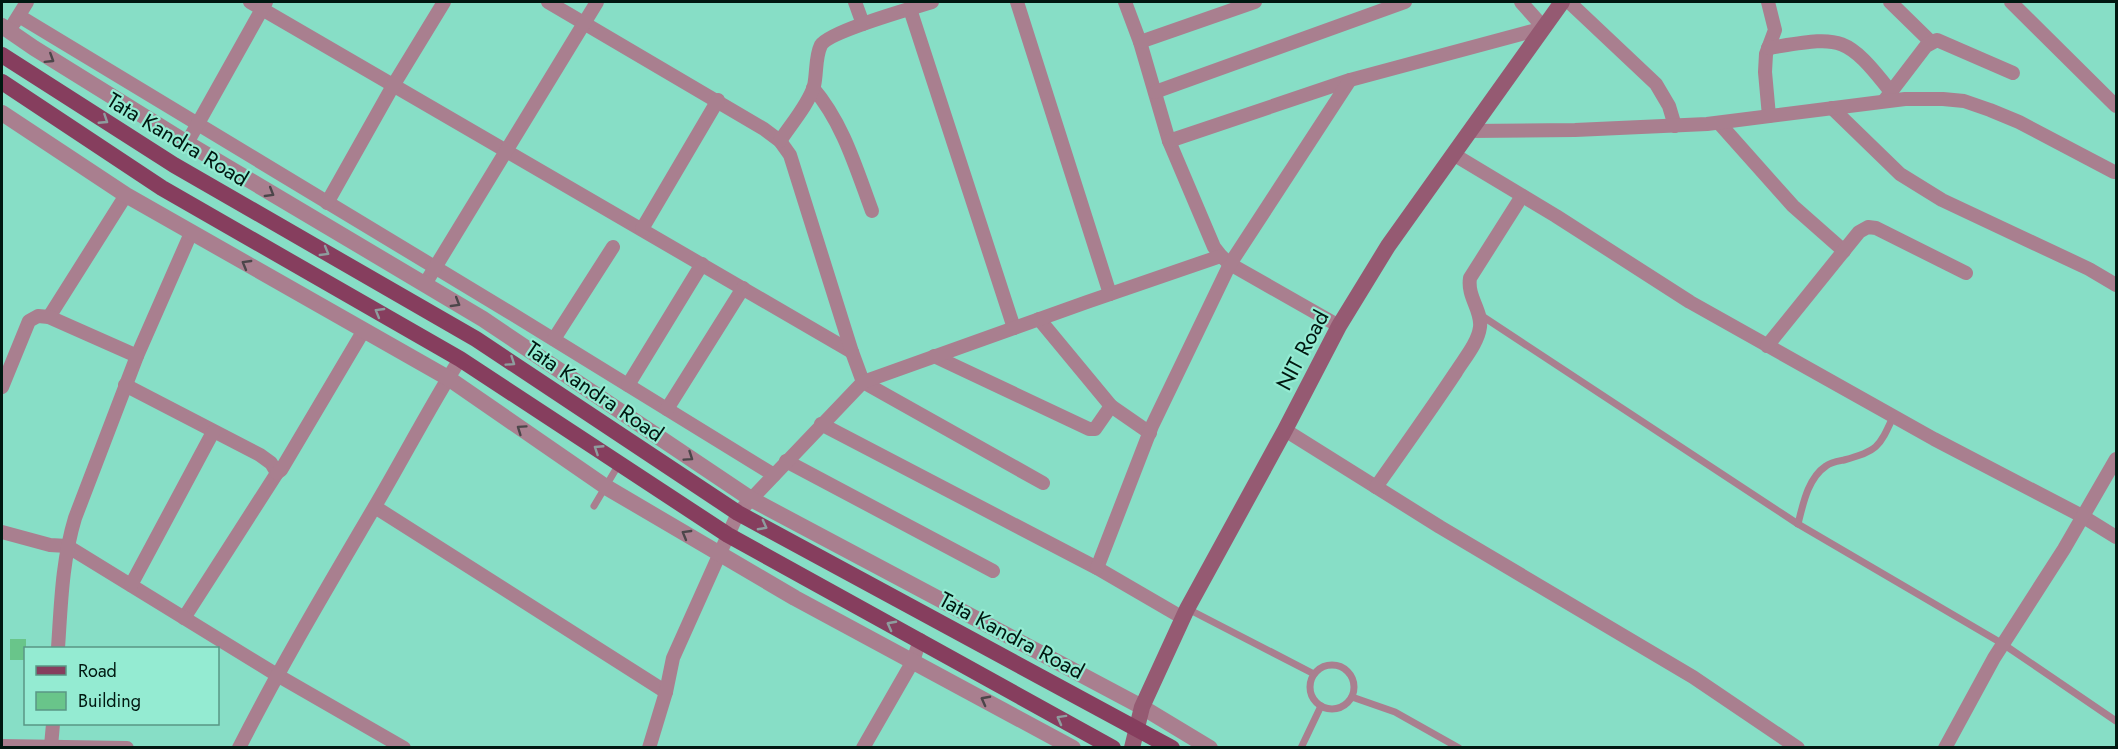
<svg xmlns="http://www.w3.org/2000/svg" width="2118" height="749" viewBox="0 0 2118 749" font-family="Jost,sans-serif">
  <rect width="100%" height="100%" fill="#87dec6"/>
  <!-- building -->
  <rect fill="#69c58a" x="10" y="639" width="16" height="21"/>
  <g fill="none" stroke-linecap="round" stroke-linejoin="round">
    <!-- service -->
    <g stroke="#a97f8f" stroke-width="7">
      <path d="M1479,314l319,210 205,120 113,77"/>
      <path d="M594,506l25,-42"/>
      <path d="M1798,524c5,-20 10,-46 28,-58 5,-4 13,-5 18,-6 33,-9 35,-12 49,-43"/>
      <path d="M1188,609l126,65"/>
      <circle cx="1332" cy="687" r="22"/>
      <path d="M1352,697l43,15 64,36"/>
      <path d="M1301,748l20,-42"/>
    </g>
    <!-- minor -->
    <g stroke="#a97f8f" stroke-width="14">
      <path d="M250,2l602,350"/>
      <path d="M548,2l216,127 16,12 10,14 62,197 11,30 180,101"/>
      <path d="M855,2l8,22"/>
      <path d="M1017,2l93,292"/>
      <path d="M1125,2l15,40 29,99 45,106 7,9 9,8 109,62"/>
      <path d="M1569,2l87,82 13,22 6,20"/>
      <path d="M1768,2l7,28 -9,24 -1,18 4,44"/>
      <path d="M1890,2l41,40"/>
      <path d="M2011,2l105,104"/>
      <path d="M910,9l104,319"/>
      <path d="M19,16l490,296 265,163"/>
      <path d="M14,23l13,-21"/>
      <path d="M1140,42l115,-40"/>
      <path d="M1768,48c72,-11 76,-16 123,44"/>
      <path d="M813,88c30,35 43,80 59,123"/>
      <path d="M1155,92l250,-90"/>
      <path d="M1884,101l42,-55 11,-6 76,33"/>
      <path d="M1832,108l68,66 42,26 147,69 27,16"/>
      <path d="M1719,123l74,83 51,45"/>
      <path d="M1470,131l105,-1 132,-6 198,-25h38l21,2 26,9 29,12 95,50"/>
      <path d="M780,141c11,-17 28,-36 34,-55 3,-13 1,-29 7,-41 9,-14 92,-37 111,-43"/>
      <path d="M1169,141l181,-61 194,-52 -23,-26"/>
      <path d="M187,143l79,-141"/>
      <path d="M1453,154l103,62 134,86 244,137 148,77 34,21"/>
      <path d="M327,203l67,-119 50,-82"/>
      <path d="M642,229l76,-129"/>
      <path d="M425,284l172,-282"/>
      <path d="M49,317l77,-122"/>
      <path d="M1039,319l72,87"/>
      <path d="M554,339l59,-92"/>
      <path d="M1767,346l92,-114 9,-5 8,1 90,45"/>
      <path d="M934,356l155,73h6l16,-23 39,27"/>
      <path d="M125,385l135,70 11,8 6,10 -93,145"/>
      <path d="M628,385l74,-121"/>
      <path d="M2,387l27,-66 9,-5 11,1 88,39"/>
      <path d="M667,409l76,-121"/>
      <path d="M821,424l276,144 86,50"/>
      <path d="M1285,430l155,97 253,150 105,71"/>
      <path d="M786,461l207,110"/>
      <path d="M277,473l4,-3 83,-140"/>
      <path d="M1376,487c27,-38 54,-76 80,-115 8,-13 22,-29 24,-45 2,-17 -13,-30 -10,-49l52,-82"/>
      <path d="M375,507l291,185"/>
      <path d="M2,532l48,13 17,1 210,129 127,73"/>
      <path d="M1097,568l55,-142 78,-162 120,-184"/>
      <path d="M131,585l82,-153"/>
      <path d="M58,648c3,-44 4,-87 17,-130l62,-162 54,-123"/>
      <path d="M2,746l125,2"/>
      <path d="M51,746l2,-22"/>
      <path d="M239,748c43,-85 91,-165 139,-247 28,-48 53,-96 82,-142"/>
      <path d="M649,748l17,-56 7,-34 65,-145 125,-131 224,-80 134,-46"/>
      <path d="M863,748l50,-87 7,-21"/>
      <path d="M1945,748l49,-90 70,-109 52,-90"/>
    </g>
    <!-- tertiary -->
    <g stroke="#a97f8f" stroke-width="16">
      <path d="M2,26l32,22 153,95 296,176 268,180 391,208 68,41"/>
      <path d="M2,113l124,82 322,183 158,109 189,111 278,150"/>
    </g>
    <!-- secondary -->
    <path stroke="#955a72" stroke-width="16" d="M1132,748l10,-41 45,-98 98,-179 54,-104 49,-80 174,-244"/>
    <!-- primary -->
    <g stroke="#863e5e" stroke-width="16">
      <path d="M2,55l172,110 302,174 262,174 434,235"/>
      <path d="M2,82l160,106 298,171 268,176 385,213"/>
    </g>
  </g>
  <!-- one-way arrows -->
  <defs><path id="oneway-chevron" d="M-2-3.5L2.5 0L-2 3.5" fill="none" stroke-width="1.6" stroke-linecap="round" stroke-linejoin="round" transform="scale(1.5)"/></defs>
  <g stroke="#4c464a">
    <use href="#oneway-chevron" transform="translate(50 59) rotate(32)"/>
    <use href="#oneway-chevron" transform="translate(270 193) rotate(31)"/>
    <use href="#oneway-chevron" transform="translate(246 264) rotate(-150)"/>
    <use href="#oneway-chevron" transform="translate(456 303) rotate(31)"/>
    <use href="#oneway-chevron" transform="translate(521 429) rotate(-145)"/>
    <use href="#oneway-chevron" transform="translate(689 457) rotate(34)"/>
    <use href="#oneway-chevron" transform="translate(686 534) rotate(-150)"/>
    <use href="#oneway-chevron" transform="translate(985 700) rotate(-152)"/>
  </g>
  <g stroke="#8e9d9e">
    <use href="#oneway-chevron" transform="translate(104 120) rotate(33)"/>
    <use href="#oneway-chevron" transform="translate(325 252) rotate(30)"/>
    <use href="#oneway-chevron" transform="translate(379 312) rotate(-150)"/>
    <use href="#oneway-chevron" transform="translate(511 362) rotate(34)"/>
    <use href="#oneway-chevron" transform="translate(598 449) rotate(-147)"/>
    <use href="#oneway-chevron" transform="translate(763 526) rotate(28)"/>
    <use href="#oneway-chevron" transform="translate(891 625) rotate(-152)"/>
    <use href="#oneway-chevron" transform="translate(1061 719) rotate(-151)"/>
  </g>
  <g text-anchor="middle" stroke-width="4.5" stroke-linejoin="round" paint-order="stroke">
    <!-- street labels -->
    <g font-size="22" fill="#001811" stroke="#94ebd2">
      <text transform="translate(178 139) rotate(31)" y="8">Tata Kandra Road</text>
      <text transform="translate(1302 350) rotate(-62)" y="8">NIT Road</text>
      <text transform="translate(595 391) rotate(34)" y="8">Tata Kandra Road</text>
      <text transform="translate(1012 635) rotate(28)" y="8">Tata Kandra Road</text>
    </g>
  </g>
  <!-- border -->
  <rect width="2118" height="749" fill="none" stroke="#001811" stroke-width="6"/>
  <!-- legend -->
  <rect x="24" y="647" width="195" height="78" fill="#94ebd2" stroke="#599785" stroke-width="1.5"/>
  <rect x="36" y="666" width="30" height="9" fill="#863e5e" stroke="#599785" stroke-width="1.5"/>
  <text x="78" y="677" font-size="18" fill="#001811">Road</text>
  <rect x="36" y="692" width="30" height="18" fill="#69c58a" stroke="#599785" stroke-width="1.5"/>
  <text x="78" y="707" font-size="18" fill="#001811">Building</text>
</svg>
